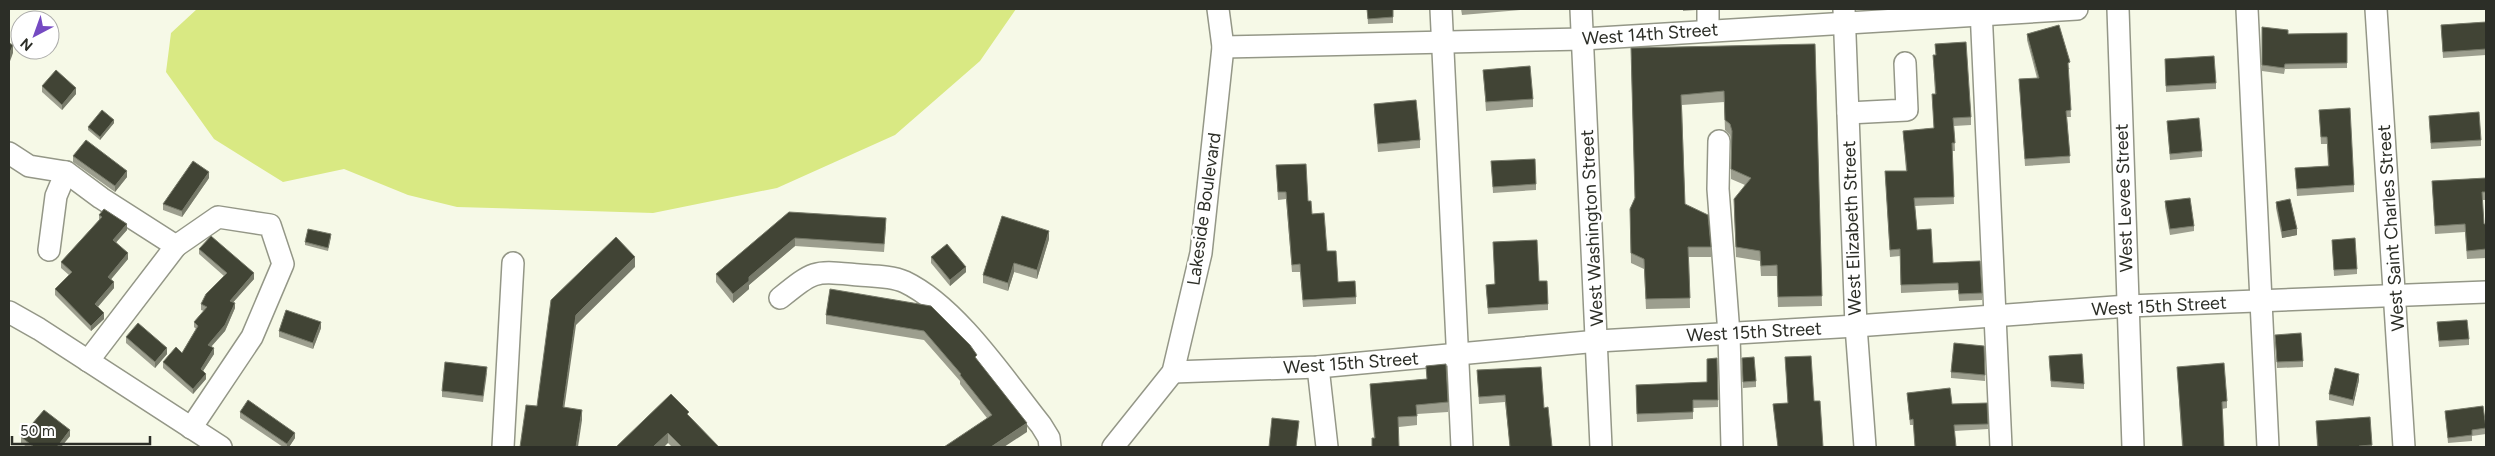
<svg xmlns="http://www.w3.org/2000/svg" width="2495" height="456" viewBox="0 0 2495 456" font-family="Figtree,sans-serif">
  <rect width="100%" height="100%" fill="#f6f9e7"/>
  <!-- water -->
  <path fill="#d9e983" d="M197,9h819l-36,52 -85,74 -118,53 -124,25 -196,-6 -49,-12 -64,-26 -61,13 -69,-43 -48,-67 5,-39z"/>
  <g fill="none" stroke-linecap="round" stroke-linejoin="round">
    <!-- minor casing -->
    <g stroke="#949787" stroke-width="24">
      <g id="minor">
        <path d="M1441,9l21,438"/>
        <path d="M1581,9l20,438"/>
        <path d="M1708,9v22"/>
        <path d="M1844,9l12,317 9,121"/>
        <path d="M1981,9l20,438"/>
        <path d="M2118,9l15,438"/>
        <path d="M2247,9l21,438"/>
        <path d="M2376,9l28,438"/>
        <path d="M1223,47l360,-8 494,-30"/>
        <path d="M1848,113l59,-3 -2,-47"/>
        <path d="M1719,141l-1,48 11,145 3,113"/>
        <path d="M9,153l20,13 37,6 -10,24 -7,54"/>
        <path d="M66,172l35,26 75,48 -88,115"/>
        <path d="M176,246l42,-29 52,8 13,39 -31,73 -61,91"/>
        <path d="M780,298c36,-29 34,-27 79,-23 14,1 33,1 46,7 52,25 100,98 136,143l8,13 1,9"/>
        <path d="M9,312l30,17 182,118"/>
        <path d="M1318,367l9,80"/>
        <path d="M1173,372l145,-5 280,-26 258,-15 272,-20 358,-14"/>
        <path d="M503,447l10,-184"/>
        <path d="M1113,447l60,-75 28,-119 22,-206 -5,-38"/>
      </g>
    </g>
    <!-- minor -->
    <use href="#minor" stroke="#fff" stroke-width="21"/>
  </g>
  <!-- wall -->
  <g fill="#9c9e8e">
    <path d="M1367,9h26v14l-25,1z"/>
    <path d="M1461,9h70l-69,6z"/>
    <path d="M1683,9h13v1l-13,1z"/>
    <path d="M2486,22v33l-43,3 -2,-33z"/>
    <path d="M2262,27l26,7 59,-1v35l-62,1 -1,5 -22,-3z"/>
    <path d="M2027,34l43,35h-2l3,48h-4l3,46 -45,3 -6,-87 18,-1 -10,-38z"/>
    <path d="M1815,44l7,262 -44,1 -1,-31h-16l-1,-15 -24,-4 -2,-48 11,-24 -14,-6v-38l-1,-6 -5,-5 -1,-28 -42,3 3,99 26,43v10h-22l1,51 -44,1 -2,-40 -13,-6 -1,-54 5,-11 -4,-139z"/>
    <path d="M1935,44l36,73v8l-17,1 1,25h-3l2,53 -39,2 2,24 16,33 49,30v7l-23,1 -1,-11 -57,3 -1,-37 -10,1 -5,-86h21l-3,-40 31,-3 -2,-34h3l-2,-39h3z"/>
    <path d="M2165,59l51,24v6l-50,3z"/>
    <path d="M1483,70l50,29v8l-47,4z"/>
    <path d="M42,86l34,8 -14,16 -20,-18z"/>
    <path d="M1374,104l46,36v8l-42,4 -4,-40z"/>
    <path d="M2319,110l35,75v7l-57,4 -2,-28 33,-2 -1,-22h-6z"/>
    <path d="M2429,116l52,24v6l-50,3z"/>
    <path d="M2167,121l35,30v6l-32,3z"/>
    <path d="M114,123l-14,17 -12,-10v-3z"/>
    <path d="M73,156l54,21 -12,15 -42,-30z"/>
    <path d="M1491,161l45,23v6l-43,3z"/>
    <path d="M1276,165l32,36 4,13 26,68 18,15v7l-53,3 -3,-35h-8l-6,-73 -8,1z"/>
    <path d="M209,178l-27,39 -19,-7v-6z"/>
    <path d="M2486,178v22h-4l2,24h2v34l-19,1 -2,-27 -30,2 -3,-53z"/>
    <path d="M2165,201l29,25v5l-24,4 -5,-28z"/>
    <path d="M2276,202l21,33 -15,3 -6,-30z"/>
    <path d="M789,212l97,15 -2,25 -89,-6 -46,39v4l-16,14 -17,-21v-8z"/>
    <path d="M99,215l28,15 -11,12 12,17 -17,20 3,9 -16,19 6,12 -13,12 -36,-36v-6l14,-14 -8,-7v-6l38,-42z"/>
    <path d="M331,237l-3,14 -23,-6v-3z"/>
    <path d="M1049,239l-12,40 -23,-7 -6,19 -25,-8v-8z"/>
    <path d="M2332,240l25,29v5l-23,2z"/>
    <path d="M199,249l55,30 -21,23 2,6 -10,23 -14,16 3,7 -11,17 3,8 -13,15 -30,-26v-6l19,-9 14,-24 -2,-2v-5l10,-11 -3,-1v-6l23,-28 -25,-22z"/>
    <path d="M931,257l35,15 -16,14 -19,-23z"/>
    <path d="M1539,281l9,23v6l-60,4 -2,-29z"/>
    <path d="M931,306l46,54 50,72 -40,-14 -27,-34v-3l-36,-41 -98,-16v-9z"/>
    <path d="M2437,322l32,17v6l-30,2z"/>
    <path d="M321,328l-8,21 -34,-12v-6z"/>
    <path d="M2275,335l28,26v6l-26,1z"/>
    <path d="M126,337l41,17 -12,14 -29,-25z"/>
    <path d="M1984,346l1,35 -34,-3v-6z"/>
    <path d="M2049,356l35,28v5l-33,-2z"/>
    <path d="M1785,357l29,44 9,46h-45l-5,-43 15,-1z"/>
    <path d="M1717,358l1,49 -25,1v11l-56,3 -1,-37 71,-3z"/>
    <path d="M1742,358l14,23v6l-13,1z"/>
    <path d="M1426,366l22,36v10l-31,2v11l-18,2 -25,11 -4,-44v-10l57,-5z"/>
    <path d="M2177,367l50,34v7l-5,1 2,38h-42z"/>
    <path d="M1477,370l67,38 8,39h-42l-5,-45 -26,2z"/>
    <path d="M487,373l-4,29 -41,-5v-6z"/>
    <path d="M2359,380l-6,26 -24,-6v-6z"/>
    <path d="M1907,393l45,11 35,-1 1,26 -33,2 -42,-6h-3z"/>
    <path d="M2445,411l41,17v6l-14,2v5l-24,2z"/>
    <path d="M240,412l55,26 -6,9h-6l-43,-29z"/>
    <path d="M689,416l30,31h-47l-4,-4 -52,4z"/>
    <path d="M2370,417l2,30h-55l-1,-26z"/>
    <path d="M70,436l-9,11h-34l-6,-4v-6z"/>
  </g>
  <!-- shaded-wall -->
  <g fill="#777a6a">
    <path d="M13,45v8l-4,11v-9z"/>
    <path d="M76,88v6l-14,16v-5z"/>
    <path d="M114,120v3l-14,17v-3z"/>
    <path d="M127,171v6l-12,15v-6z"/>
    <path d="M209,172v6l-27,39v-6z"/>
    <path d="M127,224v6l-14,16v-6z"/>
    <path d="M2297,229v6l-15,3v-6z"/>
    <path d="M1049,231v8l-12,40v-9z"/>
    <path d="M795,238v8l-46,39v4l-16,14v-9l16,-17z"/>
    <path d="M128,253v6l-20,24v-6z"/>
    <path d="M635,257v10l-59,58 -13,92v-10l13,-92z"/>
    <path d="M1014,263v9l-6,19v-8z"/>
    <path d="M966,267v5l-16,14v-6z"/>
    <path d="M254,273v6l-24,27v-5z"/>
    <path d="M114,282v6l-19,22v-6z"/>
    <path d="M235,303v5l-10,23 -17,19v-5z"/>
    <path d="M104,313v6l-13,12v-5z"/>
    <path d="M321,322v6l-8,21v-6z"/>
    <path d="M167,348v6l-12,14v-6z"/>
    <path d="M214,348v6l-13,20v-5z"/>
    <path d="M206,374v5l-13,15v-5z"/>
    <path d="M2359,374v6l-6,26v-6z"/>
    <path d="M582,410v10l-4,27h-2z"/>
    <path d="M1027,423v9l-23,15h-13z"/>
    <path d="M70,430v6l-9,11h-4z"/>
    <path d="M295,433v5l-6,9h-2v-3z"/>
    <path d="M668,433v10l-4,4h-11z"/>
  </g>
  <!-- building -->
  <g fill="#414435" stroke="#777a6a">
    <path d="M1367,9h26v8l-25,2z"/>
    <path d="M2486,22v27l-43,3 -2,-27z"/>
    <path d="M2059,25l11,37 -2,1 3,47 -5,1 4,45 -45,3 -6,-80 20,-1 -12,-44z"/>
    <path d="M2262,27l26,3v4l59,-1v30l-62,1 -1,4 -22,-3z"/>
    <path d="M1966,42l5,75 -18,1 2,25h-3l2,54 -40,1 3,32 14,-1 2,34 47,-2 2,32 -23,1 -1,-11 -57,2 -1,-36 -10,1 -5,-79h22l-4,-40 31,-3 -2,-34h4l-3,-39h3l-1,-11z"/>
    <path d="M9,43l4,2 -4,10z"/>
    <path d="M1815,44l7,252 -44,1 -1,-32 -16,1 -1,-15 -24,-4 -2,-48 17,-21 -20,-9 1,-38 -2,-7 -5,-4 -1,-29 -43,4 4,109 23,11 3,32h-23l2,51 -44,1 -2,-40 -13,-6 -1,-44 5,-11 -4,-150z"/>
    <path d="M2214,56l2,27 -50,3 -1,-27z"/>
    <path d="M1530,66l3,33 -47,3 -3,-32z"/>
    <path d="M56,70l20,18 -14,17 -20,-19z"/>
    <path d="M1416,100l4,40 -42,4 -4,-40z"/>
    <path d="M2350,108l4,77 -57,4 -2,-21 34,-2 -2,-29h-6l-2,-27z"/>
    <path d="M102,110l12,10 -14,17 -12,-10z"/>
    <path d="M2479,112l2,28 -50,3 -2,-27z"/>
    <path d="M2199,118l3,33 -32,3 -3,-33z"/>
    <path d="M86,140l41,31 -12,15 -42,-30z"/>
    <path d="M1535,159l1,25 -43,3 -2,-26z"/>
    <path d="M193,161l16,11 -27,39 -19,-7z"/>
    <path d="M1306,164l2,37h3l1,13 12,-1 3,38h9l2,31 17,-1 1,16 -53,3 -3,-36 -8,1 -6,-73h-8l-2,-27z"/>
    <path d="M2486,178v14h-4l2,32h2v25l-19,2 -2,-27 -30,2 -3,-45z"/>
    <path d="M2190,198l4,28 -24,3 -5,-28z"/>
    <path d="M2290,199l7,30 -15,3 -6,-30z"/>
    <path d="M104,209l23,15 -14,16 15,13 -20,24 6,5 -19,22 9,9 -13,13 -36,-37 17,-17 -11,-10 41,-45 -3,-2z"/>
    <path d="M789,212l97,6 -2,26 -89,-6 -46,39v4l-16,13 -17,-20z"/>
    <path d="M1002,216l47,15 -12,39 -23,-7 -6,20 -25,-8z"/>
    <path d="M308,229l23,5 -3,14 -23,-6z"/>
    <path d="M211,236l43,37 -24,28 5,2 -10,22 -17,20 6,3 -13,21 5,5 -13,15 -30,-27 13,-15 6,6 16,-27 -4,-4 13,-15 -6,-3 5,-10 21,-21 -28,-24z"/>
    <path d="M616,237l19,20 -59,58 -13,92 19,3 -6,37h-56l6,-42 11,1 14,-106z"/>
    <path d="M2355,238l2,31 -23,1 -2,-30z"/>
    <path d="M1537,240l2,41h8l1,23 -60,4 -2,-23 9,-1 -2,-42z"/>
    <path d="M947,244l19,23 -16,13 -19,-23z"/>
    <path d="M830,289l101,17 39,39 7,10 -2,2 52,66 -36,24h-47l48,-32 -32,-40 1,-1 -37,-43 -98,-16z"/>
    <path d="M286,310l35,12 -8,21 -34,-12z"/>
    <path d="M2467,320l2,19 -30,2 -2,-19z"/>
    <path d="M138,323l29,25 -12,14 -29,-25z"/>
    <path d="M2301,333l2,28 -26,1 -2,-27z"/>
    <path d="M1954,343l30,3 1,29 -34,-3z"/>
    <path d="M2082,354l2,30 -33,-3 -2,-25z"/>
    <path d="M1811,356l3,45h6l3,46h-45l-5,-43 15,-1 -3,-46z"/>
    <path d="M1754,357l2,24 -13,1 -1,-24z"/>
    <path d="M1717,358l1,42h-25v12l-56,2 -1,-29 71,-3v-23z"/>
    <path d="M445,362l42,5 -4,29 -41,-5z"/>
    <path d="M2224,363l3,38 -5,1 2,45h-41l-6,-80z"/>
    <path d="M1446,364l2,38 -32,3 1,11 -19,1 1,30h-27v-9h3l-5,-54 57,-5 -1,-13z"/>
    <path d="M1541,367l3,41 4,-1 4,40h-42l-5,-52 -26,2 -2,-27z"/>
    <path d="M2335,368l24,6 -6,26 -24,-6z"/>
    <path d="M1950,388l2,16 35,-1 1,21 -34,1 2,22h-41l-2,-28 -3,1 -3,-27z"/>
    <path d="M671,394l18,18 -2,2 32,33h-37l-14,-14 -15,14h-37z"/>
    <path d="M248,400l47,33 -8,11 -47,-32z"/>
    <path d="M2483,406l3,22 -14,2v5l-24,3 -3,-27z"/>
    <path d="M44,410l26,20 -13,17h-23l-13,-10z"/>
    <path d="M2370,417l2,28 -13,1v1h-41l-2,-26z"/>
    <path d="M1272,418l27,3 -3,26h-27z"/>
  </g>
  <g text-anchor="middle" stroke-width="5" stroke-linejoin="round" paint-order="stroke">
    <!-- street labels -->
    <g font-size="18" fill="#2c2e27" stroke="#fff">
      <text transform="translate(1650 34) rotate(-4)" y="6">West 14th Street</text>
      <text transform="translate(2124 198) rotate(-92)" y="6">West Levee Street</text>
      <text transform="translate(1204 209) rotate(-82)" y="6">Lakeside Boulevard</text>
      <text transform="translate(1592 228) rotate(-93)" y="6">West Washington Street</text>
      <text transform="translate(1852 228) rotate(-92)" y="6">West Elizabeth Street</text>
      <text transform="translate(2391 228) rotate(-94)" y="6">West Saint Charles Street</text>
      <text transform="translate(2159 306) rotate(-3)" y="6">West 15th Street</text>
      <text transform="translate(1754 332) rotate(-3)" y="6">West 15th Street</text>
      <text transform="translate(1351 363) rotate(-4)" y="6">West 15th Street</text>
    </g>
  </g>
  <!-- border -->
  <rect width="2495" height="456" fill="none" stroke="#2c2e27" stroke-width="20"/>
  <!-- north arrow -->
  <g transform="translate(35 35) rotate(221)"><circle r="24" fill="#ffffff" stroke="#ababa9"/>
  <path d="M0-4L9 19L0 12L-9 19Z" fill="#754ac2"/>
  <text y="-8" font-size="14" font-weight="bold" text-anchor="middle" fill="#2c2e27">N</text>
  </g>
  <!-- scale -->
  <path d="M12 436v8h138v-8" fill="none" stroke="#2c2e27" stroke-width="2.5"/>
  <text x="20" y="436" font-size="15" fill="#2c2e27" stroke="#ffffff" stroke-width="4" paint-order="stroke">50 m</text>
</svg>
